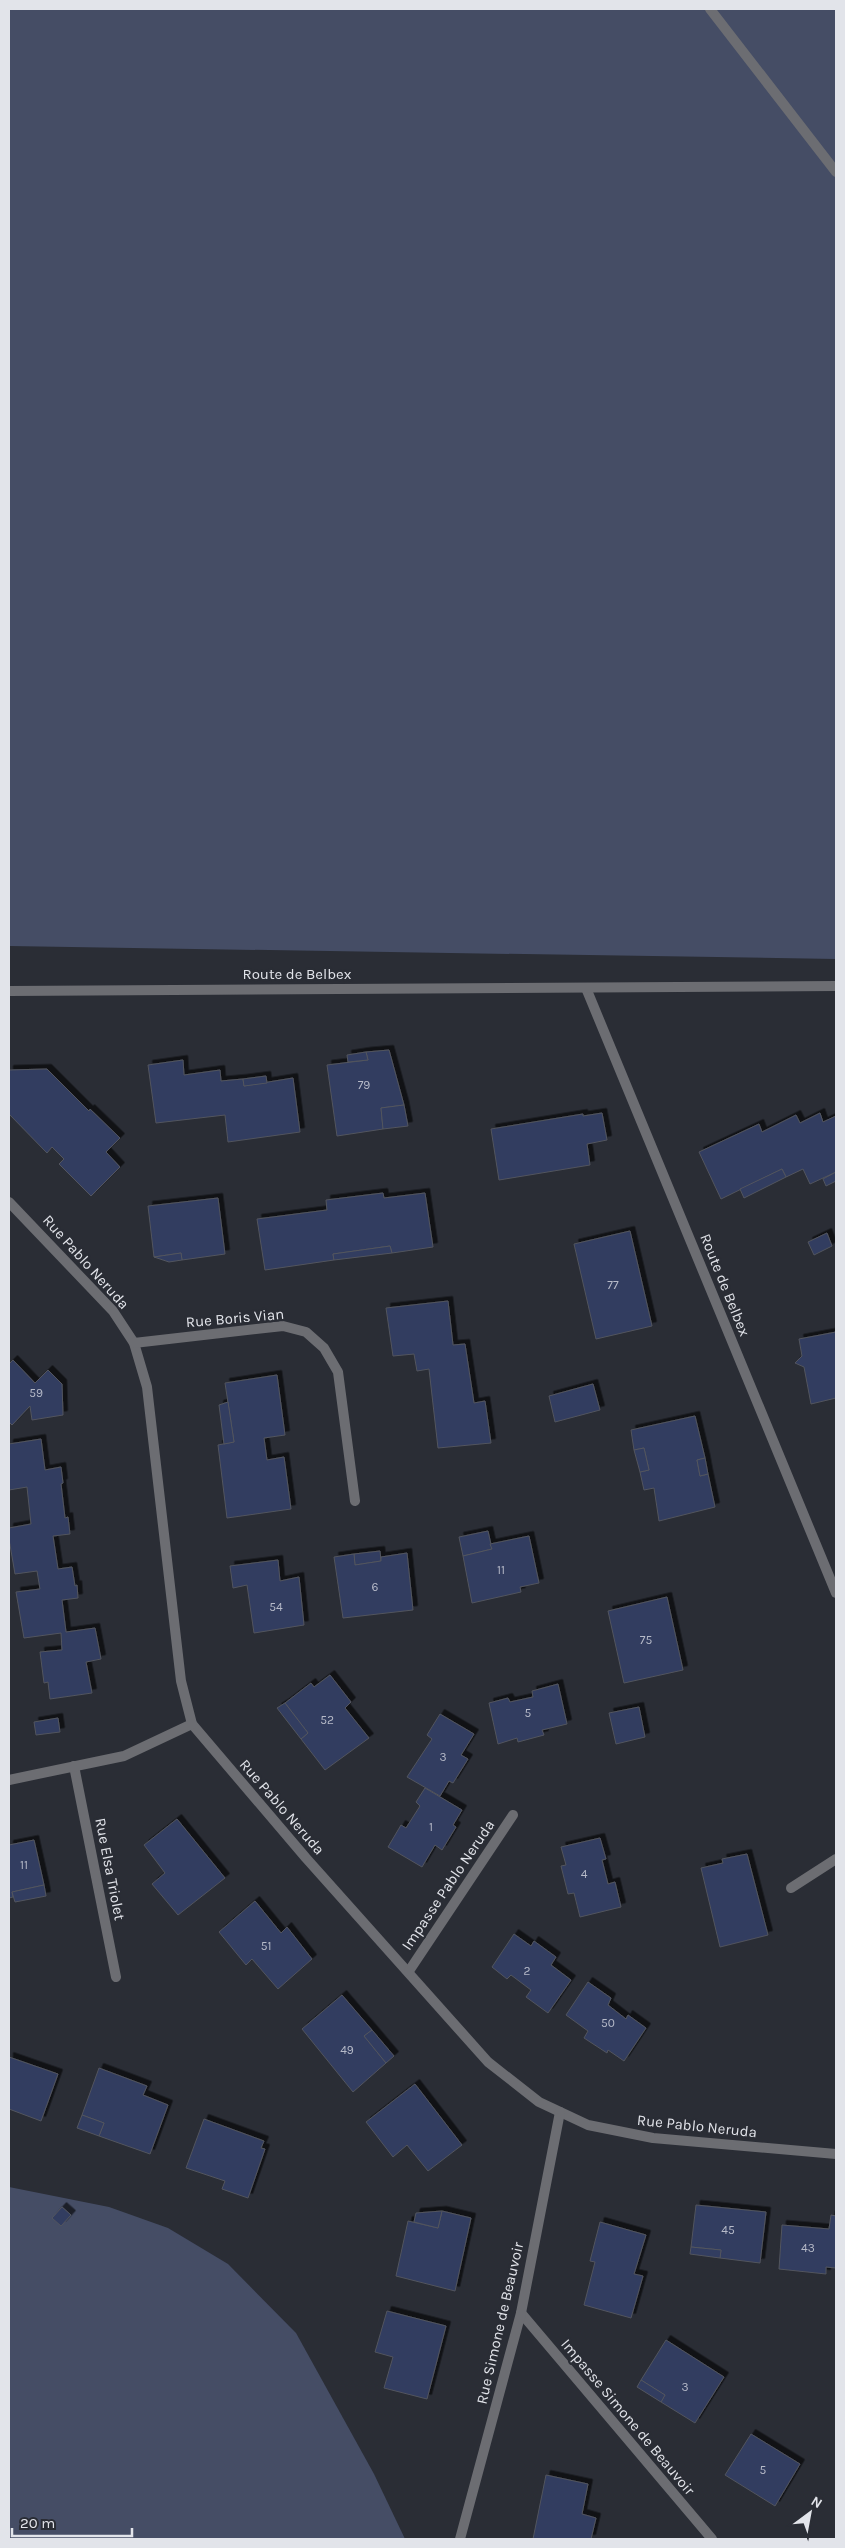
<svg xmlns="http://www.w3.org/2000/svg" width="845" height="2548" viewBox="0 0 845 2548" font-family="Karla,sans-serif">
  <defs>
    <filter id="shadow"><feDropShadow dx="4.5" dy="-4.5" stdDeviation="0" flood-color="#0009"/></filter>
  </defs>
  <rect width="100%" height="100%" fill="#2a2d35"/>
  <!-- green -->
  <g fill="#454d65">
    <path d="M9,9h827v950l-827,-13z"/>
    <path d="M9,2187l100,20 59,21 60,36 68,69 78,141 31,65h-396z"/>
  </g>
  <!-- building -->
  <g fill="#313c61" stroke="#52555e" filter="url(#shadow)">
    <path d="M389,1050l15,55 -23,3 2,21 -46,7 -10,-71 41,-5 -2,-8z"/>
    <path d="M366,1052l2,8 -20,2 -1,-7z"/>
    <path d="M183,1060l1,15 36,-5 1,11 22,-2 1,7 49,-8 7,54 -72,10 -3,-27 -69,8 -8,-58z"/>
    <path d="M47,1069l42,42 1,-2 30,29 -14,14 14,15 -29,29 -32,-32 5,-5 -12,-12 -5,6 -38,-39v-44z"/>
    <path d="M266,1076l1,7 -23,3 -1,-7z"/>
    <path d="M404,1105l4,21 -25,3 -2,-21z"/>
    <path d="M602,1113l5,27 -20,4 3,21 -91,15 -8,-51 92,-15v2z"/>
    <path d="M820,1113l3,9 13,-6v56l-26,12 -7,-15 -17,8 -4,-8 -61,30 -22,-47 60,-28 3,8 34,-17 4,8z"/>
    <path d="M782,1169l4,8 -42,21 -4,-9z"/>
    <path d="M836,1172v9l-10,5 -3,-7z"/>
    <path d="M383,1193l1,5 41,-5 8,54 -41,6 -2,-7 -57,8 1,6 -69,10 -8,-51 70,-9 -1,-10z"/>
    <path d="M218,1198l7,56 -43,6 -1,-7 -27,4 -6,-51z"/>
    <path d="M630,1231l22,95 -56,13 -22,-95z"/>
    <path d="M827,1233l5,13 -18,9 -6,-13z"/>
    <path d="M390,1246l2,7 -58,7 -1,-6z"/>
    <path d="M181,1253l1,7 -13,2 -15,-5z"/>
    <path d="M448,1301l5,44 12,-1 9,59 11,-2 6,42 -53,5 -9,-79 -12,2 -3,-17 -21,2 -7,-48z"/>
    <path d="M836,1332v66l-25,6 -7,-37 -9,-4 7,-7 -3,-17z"/>
    <path d="M13,1360l22,23 13,-13 14,14 1,31 -31,5 -2,-14 -18,19 -3,-3v-58z"/>
    <path d="M277,1375l8,60 -21,3 3,22 17,-3 7,52 -64,9 -9,-73 16,-3 -9,-59z"/>
    <path d="M593,1384l7,26 -45,12 -6,-26z"/>
    <path d="M228,1402l6,40 -10,2 -5,-39z"/>
    <path d="M695,1416l10,42 -8,2 3,16 8,-2 7,33 -56,14 -5,-33 -10,2 -4,-18 9,-2 -5,-22 -10,2 -3,-20z"/>
    <path d="M41,1439l4,31 16,-3 2,16 -2,1 4,34 3,-1 2,17 -17,2 5,33 14,-2 3,19 2,-1 1,13 -16,2 4,32 29,-4 6,31 -15,3 6,31 -42,6 -2,-17 -4,1 -4,-31 22,-2 -1,-17 -37,5 -8,-46 24,-3 -3,-18 -22,3 -6,-35v-11l22,-4 -4,-37 -18,3v-46z"/>
    <path d="M644,1448l5,22 -9,2 -6,-22z"/>
    <path d="M705,1458l3,16 -8,2 -3,-16z"/>
    <path d="M488,1531l4,18 -29,7 -4,-19z"/>
    <path d="M529,1536l10,47 -19,4 1,5 -49,11 -9,-47 29,-7 -2,-5z"/>
    <path d="M380,1551l1,10 -26,4 -1,-11z"/>
    <path d="M407,1553l6,57 -70,8 -9,-61 20,-3 1,11 26,-4v-4z"/>
    <path d="M278,1560l2,21 19,-4 5,48 -50,8 -7,-48 -14,3 -3,-22z"/>
    <path d="M667,1597l16,73 -59,13 -16,-72z"/>
    <path d="M330,1675l21,27 -6,6 24,30 -44,32 -24,-31 7,-6 -23,-30 26,-20 3,4z"/>
    <path d="M558,1684l9,40 -25,6 2,5 -26,7 -1,-4 -19,6 -9,-41 19,-5 2,4 23,-5 -1,-6z"/>
    <path d="M285,1703l23,30 -7,6 -24,-31z"/>
    <path d="M639,1707l6,30 -29,7 -7,-31z"/>
    <path d="M440,1714l34,20 -13,21 7,4 -15,24 -4,-2 -9,15 -33,-19 25,-38 -5,-4z"/>
    <path d="M58,1718l2,14 -24,3 -2,-13z"/>
    <path d="M425,1788l37,22 -9,15 3,2 -14,23 -7,-5 -13,22 -34,-20 13,-22 5,3 14,-22 -4,-4z"/>
    <path d="M177,1819l48,59 -47,37 -26,-31 13,-11 -21,-28z"/>
    <path d="M600,1838l6,21 -4,1 6,24 7,-2 6,25 -41,10 -6,-24 -6,1 -7,-28 5,-1 -5,-18z"/>
    <path d="M34,1840l10,45 -32,7 1,5 -4,1v-53z"/>
    <path d="M747,1854l21,81 -48,12 -19,-79 22,-5 -1,-4z"/>
    <path d="M44,1885l2,11 -31,6 -3,-10z"/>
    <path d="M255,1901l26,32 6,-6 25,32 -34,30 -26,-30 -6,6 -27,-33z"/>
    <path d="M514,1934l17,12 3,-5 22,16 -5,8 20,15 -23,33 -22,-16 5,-7 -20,-15 -4,4 -15,-12z"/>
    <path d="M588,1982l23,16 -3,7 18,14 2,-4 18,13 -22,33 -16,-11 -1,3 -23,-15 4,-7 -22,-16z"/>
    <path d="M342,1995l30,35 -8,6 22,27 -33,29 -51,-63z"/>
    <path d="M372,2030l22,26 -8,7 -22,-27z"/>
    <path d="M9,2057l49,17 -17,47 -32,-12z"/>
    <path d="M99,2068l48,18 -4,9 25,10 -18,49 -51,-18 5,-13 -22,-8z"/>
    <path d="M415,2084l47,61 -34,26 -21,-26 -14,12 -27,-35z"/>
    <path d="M82,2115l22,8 -5,13 -22,-8z"/>
    <path d="M204,2119l60,22 -3,7 4,1 -17,49 -26,-9 3,-8 -39,-13z"/>
    <path d="M696,2205l70,7 -6,51 -40,-5 1,-8 -30,-3z"/>
    <path d="M62,2207l9,8 -10,11 -9,-8z"/>
    <path d="M442,2211l29,7 -16,73 -59,-15 12,-55 30,7z"/>
    <path d="M442,2211l-4,17 -24,-6 2,-9z"/>
    <path d="M831,2215l5,1v52l-10,-1v7l-47,-5 3,-44 47,4z"/>
    <path d="M600,2222l46,13 -12,39 9,2 -12,42 -47,-13 11,-43 -5,-1z"/>
    <path d="M691,2247l30,3 -1,8 -30,-4z"/>
    <path d="M387,2311l59,15 -19,73 -43,-11 9,-31 -18,-5z"/>
    <path d="M666,2340l58,37 -29,46 -34,-21 4,-7 -24,-15z"/>
    <path d="M641,2380l24,15 -4,7 -24,-15z"/>
    <path d="M751,2434l49,30 -25,42 -50,-31z"/>
    <path d="M546,2475l42,9 -6,30 14,4 -5,21h-58z"/>
  </g>
  <g fill="none" stroke-linecap="round" stroke-linejoin="round">
    <!-- street -->
    <g stroke="#6c6d72" stroke-width="10">
      <path d="M710,9l126,163"/>
      <path d="M586,988l250,605"/>
      <path d="M9,991l827,-5"/>
      <path d="M9,1202l104,109 21,32 13,44 34,294 11,43 114,134 182,204 51,40 49,23 65,13 183,16"/>
      <path d="M134,1343l149,-17 23,6 18,16 14,24 17,129"/>
      <path d="M74,1766l42,211"/>
      <path d="M9,1780l115,-24 68,-32"/>
      <path d="M791,1888l45,-29"/>
      <path d="M409,1971l104,-156"/>
      <path d="M521,2313l191,226"/>
      <path d="M460,2539l61,-226 39,-201"/>
    </g>
  </g>
  <g text-anchor="middle" stroke-width="4.5" stroke-linejoin="round" paint-order="stroke">
    <!-- number labels -->
    <g font-size="12" fill="#b6bac8">
      <text x="364" y="1089">79</text>
      <text x="613" y="1289">77</text>
      <text x="36" y="1397">59</text>
      <text x="501" y="1574">11</text>
      <text x="375" y="1591">6</text>
      <text x="276" y="1611">54</text>
      <text x="646" y="1644">75</text>
      <text x="528" y="1717">5</text>
      <text x="327" y="1724">52</text>
      <text x="443" y="1761">3</text>
      <text x="431" y="1831">1</text>
      <text x="24" y="1869">11</text>
      <text x="584" y="1878">4</text>
      <text x="266" y="1950">51</text>
      <text x="527" y="1975">2</text>
      <text x="608" y="2027">50</text>
      <text x="347" y="2054">49</text>
      <text x="728" y="2234">45</text>
      <text x="808" y="2252">43</text>
      <text x="685" y="2391">3</text>
      <text x="763" y="2474">5</text>
    </g>
    <!-- street labels -->
    <g font-size="15" fill="#e2e4ea" stroke="#2a2d35">
      <text x="297" y="979">Route de Belbex</text>
      <text transform="translate(86 1262) rotate(48)" y="5">Rue Pablo Neruda</text>
      <text transform="translate(725 1285) rotate(68)" y="5">Route de Belbex</text>
      <text transform="translate(235 1318) rotate(-5)" y="5">Rue Boris Vian</text>
      <text transform="translate(282 1807) rotate(49)" y="5">Rue Pablo Neruda</text>
      <text transform="translate(110 1869) rotate(79)" y="5">Rue Elsa Triolet</text>
      <text transform="translate(448 1885) rotate(-56)" y="5">Impasse Pablo Neruda</text>
      <text transform="translate(697 2126) rotate(6)" y="5">Rue Pablo Neruda</text>
      <text transform="translate(500 2323) rotate(-77)" y="5">Rue Simone de Beauvoir</text>
      <text transform="translate(628 2417) rotate(50)" y="5">Impasse Simone de Beauvoir</text>
    </g>
  </g>
  <!-- border -->
  <rect width="845" height="2548" fill="none" stroke="#e2e4ea" stroke-width="20"/>
  <!-- north arrow -->
  <g transform="translate(810 2513) rotate(32)" stroke="#2a2d35" stroke-width="4" paint-order="stroke">
  <path d="M0-4L9 19L0 12L-9 19Z" fill="#e2e4ea"/>
  <text y="-8" font-size="14" font-weight="bold" text-anchor="middle" fill="#e2e4ea">N</text>
  </g>
  <!-- scale -->
  <path d="M12 2528v8h120v-8" fill="none" stroke="#e2e4ea" stroke-width="2.5"/>
  <text x="20" y="2528" font-size="15" fill="#e2e4ea" stroke="#2a2d35" stroke-width="4" paint-order="stroke">20 m</text>
</svg>
